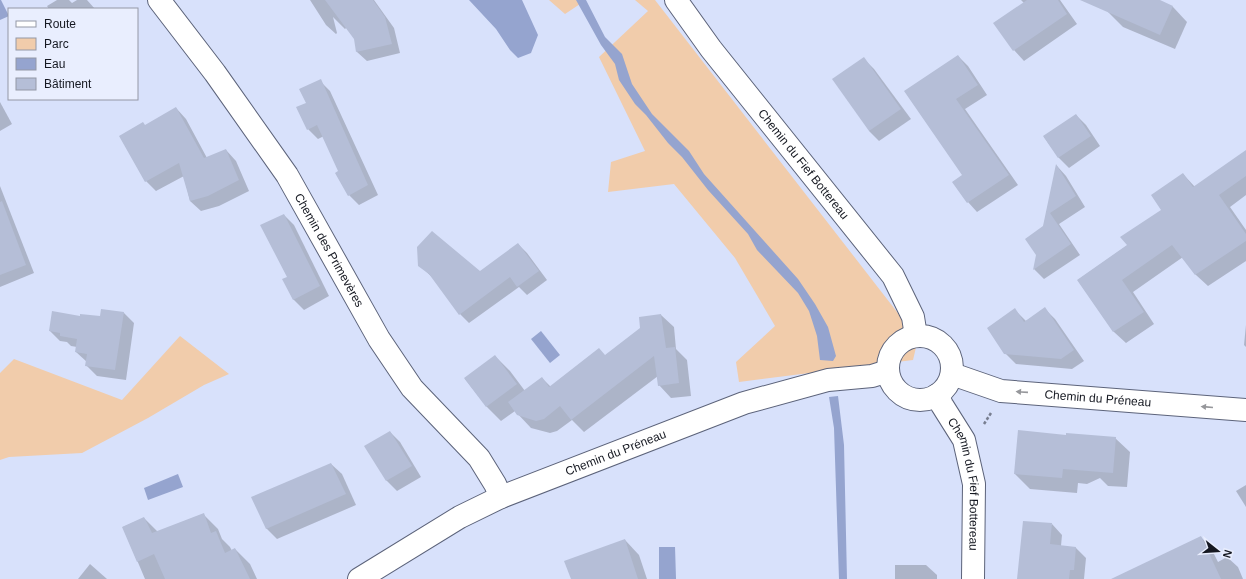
<svg xmlns="http://www.w3.org/2000/svg" width="1246" height="579" viewBox="0 0 1246 579" font-family="Helvetica,sans-serif">
  <rect width="100%" height="100%" fill="#d8e1fb"/>
  <!-- green -->
  <g fill="#f1ccab">
    <path d="M549,0h37l-21,14z"/>
    <path d="M635,0h20l263,339 -5,21 -174,22 -3,-20 39,-36 -40,-68 -61,-74 -66,8 3,-30 34,-11 -46,-94 49,-46z"/>
    <path d="M180,336l49,38 -25,11 -56,33 -66,35 -73,4 -9,3v-87l14,-14 108,41z"/>
  </g>
  <!-- water -->
  <g fill="#95a4cf">
    <path d="M0,0h1l8,16 -9,4z"/>
    <path d="M469,0h53l16,35 -7,18 -13,5 -8,-8 -14,-21z"/>
    <path d="M576,0h10l19,37 17,17 10,30 20,30 37,37 15,23 94,105 17,25 13,23 8,29 -3,5 -13,-1 -3,-24 -8,-25 -11,-18 -41,-43 -9,-16 -40,-44 -26,-33 -14,-14 -22,-28 -11,-11 -16,-24 -4,-16 -14,-19z"/>
    <path d="M541,331l19,24 -10,8 -19,-24z"/>
    <path d="M838,396l6,49 3,134h-8l-5,-151 -5,-31z"/>
    <path d="M178,474l5,13 -35,13 -4,-12z"/>
    <path d="M659,547h16l1,32h-17z"/>
  </g>
  <!-- shadow -->
  <g fill="#0003">
    <path d="M57,0h12l3,3 5,-3h10l8,9h-46l-2,-3z"/>
    <path d="M310,0h64l20,28 6,25 -33,8 -10,-9 -2,-14 -8,-11 -2,2 -12,-12 4,16 -1,1 -10,-9z"/>
    <path d="M1021,0h39l17,24 -53,37 -10,-11 10,-47z"/>
    <path d="M1112,0h45l16,7 14,15 -12,27 -52,-22 -15,-15z"/>
    <path d="M958,56l10,10 19,29 -22,14 53,76 -41,27 -9,-10 -5,-27 -57,-84z"/>
    <path d="M864,59l10,10 37,50 -32,22 -10,-10z"/>
    <path d="M320,81l10,10 48,104 -19,10 -10,-10 -25,-59 -6,3 -10,-10 -1,-25z"/>
    <path d="M0,102l12,22 -12,7z"/>
    <path d="M176,108l10,11 21,39 19,-8 10,11 13,30 -30,15 -18,5 -11,-10 -6,-25 -28,15 -10,-10z"/>
    <path d="M1076,115l10,10 14,21 -31,22 -10,-10 -15,-21z"/>
    <path d="M1246,151v44l-16,12 16,23v31l-38,25 -12,-11 -13,-18 -50,35 21,32 -28,19 -12,-11 -36,-52 50,-35 34,-34 21,-37 12,13z"/>
    <path d="M1057,166l9,10 19,31 -26,17 21,31 -36,24 -10,-10z"/>
    <path d="M0,186l34,87 -34,14z"/>
    <path d="M284,215l10,10 35,71 -25,14 -11,-11 -5,-22z"/>
    <path d="M518,244l9,9 20,27 -20,15 -8,-8 -50,36 -9,-9 -26,-35 -15,-14 61,8z"/>
    <path d="M1045,309l10,10 29,42 -12,8 -56,-5 -11,-11 10,-43 11,11z"/>
    <path d="M124,313l10,10 -8,57 -29,-4 -11,-11 1,-3 -11,-10 1,-5 -6,-1 -4,-4 -7,-1 -10,-10 31,-14 20,1z"/>
    <path d="M661,315l13,12 2,22 11,11 4,36 -20,2 -12,-13 -1,-9 -74,56 -12,-12 -15,11 -7,2 -19,-5 -16,-17 -14,10 -14,-14 -22,-28 30,-23 15,15 15,20 17,-13 9,9 54,-31z"/>
    <path d="M1246,325v22l-2,-2z"/>
    <path d="M390,432l10,10 21,35 -24,14 -10,-10 -21,-34z"/>
    <path d="M1066,436l49,2 15,14 -3,35 -19,-1 -8,-8 -13,6 -9,-1 -1,10 -47,-4 -15,-15z"/>
    <path d="M331,464l11,10 14,31 -79,34 -11,-11z"/>
    <path d="M1246,485v22l-10,-16z"/>
    <path d="M203,514l15,15 4,10 8,8 2,4 3,-2 15,15 7,15h-112l-22,-52 21,-9 14,14z"/>
    <path d="M1052,524l10,11 -1,11 15,2 10,10 -2,21h-66z"/>
    <path d="M1201,537l10,11 7,14 9,-5 11,10 5,12h-97z"/>
    <path d="M625,540l14,15 8,24h-75z"/>
    <path d="M90,564l17,15h-29z"/>
    <path d="M895,565h31l11,10v4h-42z"/>
  </g>
  <!-- building -->
  <g fill="#b5bed7">
    <path d="M325,0h48l12,17 7,27 -36,8 -2,-13z"/>
    <path d="M1027,0h31l9,14 -54,37 -20,-28z"/>
    <path d="M1080,0h80l13,6 -13,29z"/>
    <path d="M958,55l20,30 -22,14 53,76 -42,28 -15,-21 10,-7 -58,-84z"/>
    <path d="M864,57l37,52 -32,22 -37,-52z"/>
    <path d="M321,79l47,106 -20,11 -13,-23 3,-2 -21,-46 -10,5 -11,-23 10,-4 -7,-14z"/>
    <path d="M176,107l28,51 22,-9 13,31 -31,16 -18,5 -11,-38 -34,19 -26,-46 24,-14 2,3z"/>
    <path d="M1076,114l15,22 -33,22 -15,-22z"/>
    <path d="M1246,150v26l-27,19 27,39v7l-51,34 -23,-30 -50,35 22,32 -31,20 -36,-52 50,-35 -7,-8 41,-27 -10,-15 32,-22 10,14z"/>
    <path d="M1056,164l20,32 -26,17 21,31 -38,26 3,-15 -11,-16 18,-13z"/>
    <path d="M2,201l24,64 -26,10v-73z"/>
    <path d="M284,214l36,72 -27,14 -11,-21 5,-2 -27,-52z"/>
    <path d="M432,231l48,40 38,-28 21,28 -22,16 -7,-10 -51,38 -30,-41 -11,-8 -1,-19z"/>
    <path d="M1045,307l29,43 -13,9 -57,-5 -17,-26 28,-20 9,14z"/>
    <path d="M101,309l23,3 -9,58 -30,-4 2,-12 -12,-2 2,-13 -17,-3v-3l-11,-2 3,-20 28,5v-2l20,2z"/>
    <path d="M661,314l5,34 9,-1 4,36 -21,3 -4,-30 -83,64 -11,-14 -16,13 -8,2 -19,-6 -9,-13 34,-25 7,10 50,-39 6,7 35,-27 -1,-11z"/>
    <path d="M495,355l22,29 -31,23 -22,-29z"/>
    <path d="M1018,430l48,5v-2l50,4 -3,36 -50,-4 -1,9 -48,-4z"/>
    <path d="M390,431l22,35 -26,15 -22,-35z"/>
    <path d="M331,463l15,31 -80,35 -15,-32z"/>
    <path d="M204,513l7,20 5,-2 9,22 10,-5 15,31h-85l-11,-25 -17,8 -15,-35 22,-10 8,16z"/>
    <path d="M1023,521l29,2 -2,21 26,3 -2,23h-4l-1,9h-52z"/>
    <path d="M1201,536l20,43h-110z"/>
    <path d="M625,539l13,40h-67l-7,-18z"/>
  </g>
  <g fill="none" stroke-linecap="round" stroke-linejoin="round">
    <!-- minor casing -->
    <g stroke="#5c637a" stroke-width="24">
      <g id="minor">
        <path id="s1" d="M159,0l56,73 72,102 92,164 33,49 67,70 16,26 6,13"/>
        <path id="s2" d="M676,0l35,49 182,227 20,41 3,19"/>
        <circle cx="920" cy="368" r="32"/>
        <path id="s3" d="M952,374l49,17 245,19"/>
        <path id="s4" d="M937,395l5,10 22,35 10,44 -1,95"/>
        <path id="s5" d="M359,579l101,-62 41,-20 243,-94 84,-23 44,-4 16,-5"/>
      </g>
    </g>
    <!-- path -->
    <path stroke="#787e90" stroke-width="2.5" stroke-dasharray="3 2" stroke-linecap="butt" d="M984,424l7,-11"/>
    <!-- minor -->
    <use href="#minor" stroke="#fff" stroke-width="22"/>
  </g>
  <!-- one-way arrows -->
  <defs><path id="oneway-solid" d="M-6-.8H1V-3.2L6.5 0L1 3.2V.8H-6Z"/></defs>
  <g fill="#96979b">
    <use href="#oneway-solid" transform="translate(1022 392) rotate(-176)"/>
    <use href="#oneway-solid" transform="translate(1207 407) rotate(-175)"/>
  </g>
  <g text-anchor="middle" stroke-width="3" stroke-linejoin="round" paint-order="stroke">
    <!-- street labels -->
    <g font-size="12" fill="#151821" stroke="#e9eefe">
      <text dy="4" stroke="none"><textPath href="#s2" startOffset="208">Chemin du Fief Bottereau</textPath></text>
      <text dy="4" stroke="none"><textPath href="#s1" startOffset="303">Chemin des Primevères</textPath></text>
      <text dy="4" stroke="none"><textPath href="#s3" startOffset="149">Chemin du Préneau</textPath></text>
      <text dy="4" stroke="none"><textPath href="#s5" startOffset="287">Chemin du Préneau</textPath></text>
      <text dy="4" stroke="none"><textPath href="#s4" startOffset="96">Chemin du Fief Bottereau</textPath></text>
    </g>
  </g>
  <!-- legend -->
  <rect x="8" y="8" width="130" height="92" fill="#e9eefe" stroke="#9498a6"/>
  <rect x="16" y="21" width="20" height="6" fill="#ffffff" stroke="#9498a6"/>
  <text x="44" y="28" font-size="12" fill="#151821">Route</text>
  <rect x="16" y="38" width="20" height="12" fill="#f1ccab" stroke="#9498a6"/>
  <text x="44" y="48" font-size="12" fill="#151821">Parc</text>
  <rect x="16" y="58" width="20" height="12" fill="#95a4cf" stroke="#9498a6"/>
  <text x="44" y="68" font-size="12" fill="#151821">Eau</text>
  <rect x="16" y="78" width="20" height="12" fill="#b5bed7" stroke="#9498a6"/>
  <text x="44" y="88" font-size="12" fill="#151821">Bâtiment</text>
  <!-- north arrow -->
  <g transform="translate(1218 551) rotate(107)" stroke="#e9eefe" stroke-width="3" paint-order="stroke">
  <path d="M0-3L7 15L0 10L-7 15Z" fill="#151821"/>
  <text y="-6" font-size="11" font-weight="bold" text-anchor="middle" fill="#151821">N</text>
  </g>
</svg>
